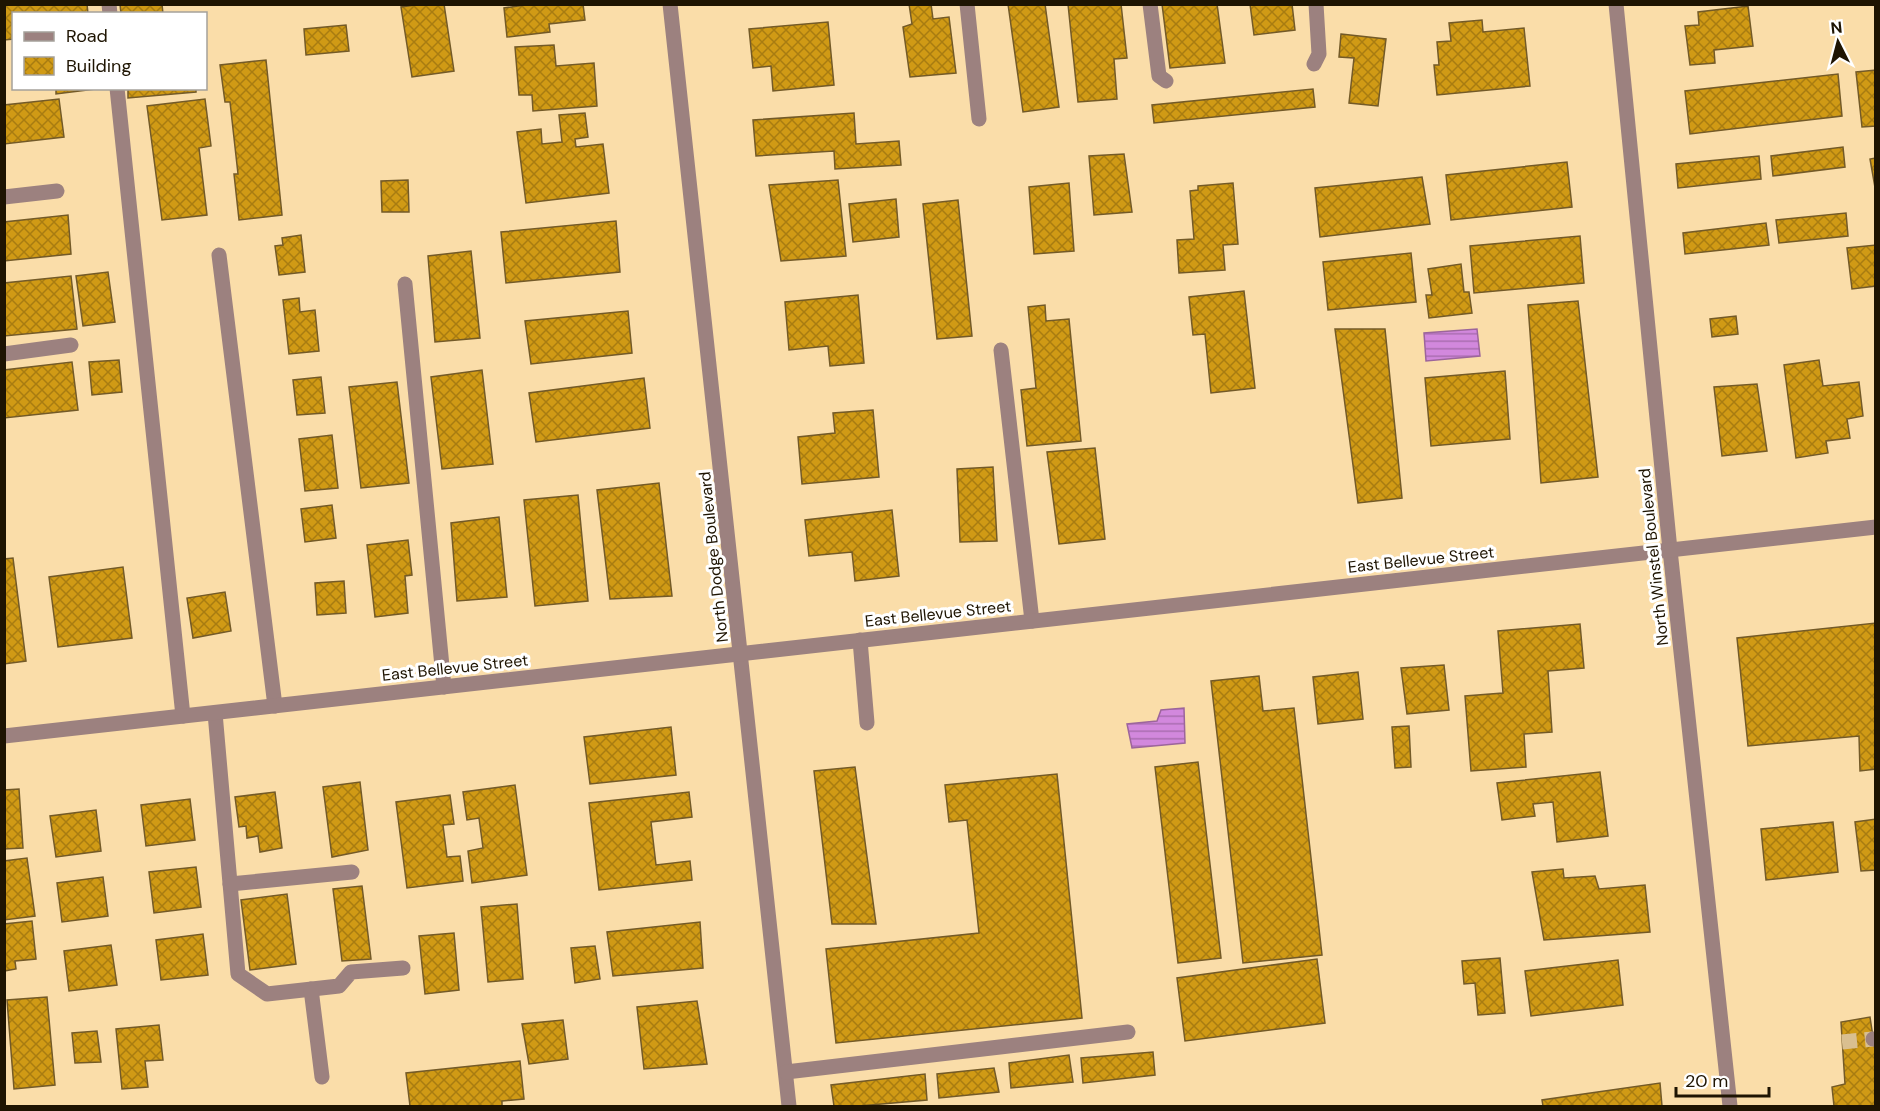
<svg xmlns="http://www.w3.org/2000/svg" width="1880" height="1111" viewBox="0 0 1880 1111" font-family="'DM Sans',sans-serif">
  <defs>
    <pattern id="water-rules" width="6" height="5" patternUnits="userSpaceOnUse" patternTransform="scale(1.5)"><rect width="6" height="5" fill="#d288dd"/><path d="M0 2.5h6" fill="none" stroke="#aa6eb1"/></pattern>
    <pattern id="building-cross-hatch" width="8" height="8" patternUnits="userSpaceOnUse" patternTransform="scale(1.5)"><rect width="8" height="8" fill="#d09a15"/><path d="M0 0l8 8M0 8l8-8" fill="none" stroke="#a87c11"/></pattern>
  </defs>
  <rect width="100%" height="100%" fill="#fadda9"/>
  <!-- water -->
  <g fill="url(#water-rules)" stroke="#9c659b" stroke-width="1.5">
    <path d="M1477,329l3,27 -54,5 -2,-28z"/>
    <path d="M1184,708l1,35 -53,5 -5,-24 30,-3 4,-11z"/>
  </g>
  <!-- building -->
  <g fill="url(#building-cross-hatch)" stroke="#735a28" stroke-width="1.5">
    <path d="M4,4h83l1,10h-74v25l-10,1z"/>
    <path d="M120,4h42l1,10h-42z"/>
    <path d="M422,4h22l10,67 -42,6 -11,-70z"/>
    <path d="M583,4l2,16 -36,4 1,8 -43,5 -3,-29 27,-4z"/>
    <path d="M909,4h22l2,15 16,-2 7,56 -46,4 -7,-50 9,-3z"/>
    <path d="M1008,4h37l14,103 -36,5z"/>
    <path d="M1068,4h53l6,54 -13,1 3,40 -39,3z"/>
    <path d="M1162,4h55l8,59 -55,5z"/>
    <path d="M1250,4h42l3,26 -41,5z"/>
    <path d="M1748,6l5,40 -39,4 1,13 -25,2 -5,-39 14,-1 -1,-13z"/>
    <path d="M1482,20l1,12 41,-4 6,58 -93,9 -3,-30h5l-2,-23 14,-1 -2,-18z"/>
    <path d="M828,22l6,63 -61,6 -2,-25 -18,2 -4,-39z"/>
    <path d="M346,25l3,26 -43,4 -2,-26z"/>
    <path d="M1341,34l45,5 -8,67 -29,-3 5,-45 -15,-1z"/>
    <path d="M554,45l2,21 38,-3 3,43 -64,5 -1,-16h-13l-4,-48z"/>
    <path d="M266,60l16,155 -43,5 -5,-46h4l-8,-72h-5l-5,-37z"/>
    <path d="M1876,70v56l-14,1 -6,-55z"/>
    <path d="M1838,74l4,42 -152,18 -5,-43z"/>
    <path d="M56,88h39v1l-39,5z"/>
    <path d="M128,88h68v4l-68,6z"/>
    <path d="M1313,89l2,18 -161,16 -2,-18z"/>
    <path d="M59,99l5,38 -60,7v-39z"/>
    <path d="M205,99l6,47 -12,2 8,67 -45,5 -15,-114z"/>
    <path d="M585,113l3,24 -13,2 1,8 27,-3 6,49 -83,10 -9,-71 24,-3 1,15 20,-2 -3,-27z"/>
    <path d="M854,113l2,31 43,-3 2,24 -66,4 -1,-18 -78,5 -3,-36z"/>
    <path d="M1843,147l2,20 -72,9 -2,-20z"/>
    <path d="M1124,154l8,58 -38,3 -5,-59z"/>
    <path d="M1759,156l2,23 -83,9 -2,-24z"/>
    <path d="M1876,158v35l-6,-34z"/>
    <path d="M1567,162l5,45 -121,13 -5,-45z"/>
    <path d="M1422,177l8,47 -110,13 -5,-49z"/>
    <path d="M408,180l1,32h-27l-1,-31z"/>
    <path d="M838,180l8,76 -65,5 -12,-76z"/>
    <path d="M1069,183l5,68 -40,3 -5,-67z"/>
    <path d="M1233,183l5,61 -15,1 2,25 -46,3 -2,-33 17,-1 -4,-48 8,-1v-4z"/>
    <path d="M896,199l3,38 -46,5 -4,-38z"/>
    <path d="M958,200l14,136 -35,3 -14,-135z"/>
    <path d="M1846,213l2,23 -69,7 -3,-23z"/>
    <path d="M68,215l3,39 -67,7v-39z"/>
    <path d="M616,221l4,51 -114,11 -5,-51z"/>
    <path d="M1766,223l3,22 -84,9 -2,-21z"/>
    <path d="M301,235l4,37 -26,3 -4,-29 8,-1 -1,-7z"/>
    <path d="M1580,236l4,47 -110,10 -4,-47z"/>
    <path d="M1876,245v41l-24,3 -5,-41z"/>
    <path d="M471,251l9,87 -45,4 -7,-86z"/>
    <path d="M1411,253l5,49 -88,8 -5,-48z"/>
    <path d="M1461,264l3,28h5l3,21 -43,5 -3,-23h6l-4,-26z"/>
    <path d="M108,272l7,50 -32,4 -7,-50z"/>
    <path d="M71,276l6,53 -73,7v-53z"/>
    <path d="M1244,291l11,97 -44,5 -6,-59 -12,1 -4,-38z"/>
    <path d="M858,295l6,68 -34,3 -2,-20 -39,4 -4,-48z"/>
    <path d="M299,298l1,14 15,-2 4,41 -30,3 -6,-54z"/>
    <path d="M1578,301l20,176 -57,6 -13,-178z"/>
    <path d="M1045,305l1,16 23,-2 12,122 -54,5 -6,-56 15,-2 -8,-81z"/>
    <path d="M628,311l4,42 -101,11 -6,-43z"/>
    <path d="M1736,316l2,18 -26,3 -2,-18z"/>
    <path d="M1335,329h50l17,169 -44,5z"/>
    <path d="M119,360l3,32 -30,3 -3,-33z"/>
    <path d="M1819,360l4,26 36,-4 4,34 -16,3 3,19 -24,3 2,12 -32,5 -12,-93z"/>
    <path d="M72,362l6,48 -74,8v-48z"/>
    <path d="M482,370l11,94 -51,5 -11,-92z"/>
    <path d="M1505,371l5,68 -79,7 -6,-68z"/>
    <path d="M321,377l4,36 -28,2 -4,-35z"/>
    <path d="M644,378l6,50 -114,14 -7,-49z"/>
    <path d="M397,382l12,101 -48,5 -12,-101z"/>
    <path d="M1757,384l10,67 -45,5 -8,-69z"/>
    <path d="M873,410l6,67 -77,7 -4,-47 37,-4 -2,-20z"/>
    <path d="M332,435l6,53 -33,3 -6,-52z"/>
    <path d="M1095,448l10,91 -46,5 -12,-92z"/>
    <path d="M993,467l4,74 -37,1 -3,-73z"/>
    <path d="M659,483l13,113 -62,3 -13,-109z"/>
    <path d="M578,495l10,106 -53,5 -11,-106z"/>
    <path d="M332,505l4,33 -31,4 -4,-33z"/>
    <path d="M892,510l7,66 -44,5 -3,-29 -43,4 -4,-36z"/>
    <path d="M499,517l8,80 -50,4 -6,-78z"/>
    <path d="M408,540l4,35 -7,1 3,37 -33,4 -8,-72z"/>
    <path d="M13,558l13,103 -22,3v-105z"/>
    <path d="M123,567l9,71 -74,9 -9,-70z"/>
    <path d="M344,581l2,32 -29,2 -2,-32z"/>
    <path d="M225,592l6,39 -38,7 -6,-40z"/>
    <path d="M1876,623v146l-16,2 -1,-35 -111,10 -11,-108z"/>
    <path d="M1580,624l4,44 -36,3 4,61 -28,2 2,33 -55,4 -6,-75 38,-3 -5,-62z"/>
    <path d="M1444,665l5,45 -42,4 -6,-46z"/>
    <path d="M1358,672l5,47 -45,5 -5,-47z"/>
    <path d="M1259,676l4,35 31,-3 28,247 -79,8 -32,-282z"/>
    <path d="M1409,726l2,41 -16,1 -3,-41z"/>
    <path d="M671,727l5,48 -86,9 -6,-47z"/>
    <path d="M1198,762l23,196 -43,5 -23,-196z"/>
    <path d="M855,767l21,157h-44l-18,-153z"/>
    <path d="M1600,772l8,64 -51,6 -4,-40 -20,2 2,12 -33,4 -5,-37z"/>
    <path d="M1057,774l25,244 -246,25 -10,-94 153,-16 -12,-113 -18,2 -4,-37z"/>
    <path d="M360,782l8,68 -36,7 -9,-70z"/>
    <path d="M515,785l12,90 -55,8 -4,-32 15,-3 -4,-30 -12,2 -4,-28z"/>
    <path d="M19,789l4,59 -19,1v-59z"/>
    <path d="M275,792l7,56 -22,4 -2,-16 -11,2 -1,-12 -7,1 -4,-30z"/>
    <path d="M689,792l3,25 -41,5 5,43 34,-4 2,19 -93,10 -10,-87z"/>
    <path d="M450,795l4,29 -11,1 4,32 13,-1 3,25 -56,7 -11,-86z"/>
    <path d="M190,799l5,41 -49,6 -5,-41z"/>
    <path d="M96,810l5,41 -45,6 -6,-41z"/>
    <path d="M1876,819v51l-15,1 -6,-49z"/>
    <path d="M1833,822l5,50 -72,8 -5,-51z"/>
    <path d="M27,858l8,58 -31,4v-59z"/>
    <path d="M196,867l5,40 -47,6 -5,-41z"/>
    <path d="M1563,869l1,9 31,-2 4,13 46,-4 5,47 -106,8 -12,-68z"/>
    <path d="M103,877l5,39 -46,6 -5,-39z"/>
    <path d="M362,886l9,73 -29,2 -9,-72z"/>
    <path d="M287,894l9,70 -46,6 -9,-70z"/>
    <path d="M517,904l6,75 -35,3 -7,-75z"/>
    <path d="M32,921l4,38 -21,2 1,8 -12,2v-47z"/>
    <path d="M700,922l3,46 -90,8 -6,-44z"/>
    <path d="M454,933l5,57 -34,4 -6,-58z"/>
    <path d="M203,934l5,41 -47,5 -5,-40z"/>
    <path d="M111,945l6,40 -48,6 -5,-40z"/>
    <path d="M595,946l5,33 -25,4 -4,-35z"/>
    <path d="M1500,958l5,55 -27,2 -3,-32 -11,1 -2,-23z"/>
    <path d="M1317,959l8,64 -140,18 -8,-63z"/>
    <path d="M1618,960l5,45 -92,11 -6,-45z"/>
    <path d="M47,997l8,88 -41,4 -7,-89z"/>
    <path d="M697,1001l10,63 -63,5 -7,-62z"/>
    <path d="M1870,1017l6,40v49h-42l-2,-19 13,-3 -4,-62z"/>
    <path d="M563,1020l5,39 -39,5 -7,-40z"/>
    <path d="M159,1025l4,35 -18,1 3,26 -26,2 -6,-60z"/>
    <path d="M97,1031l4,31 -26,1 -3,-30z"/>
    <path d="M1153,1052l2,23 -72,8 -2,-25z"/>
    <path d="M1069,1055l4,27 -62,6 -2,-25z"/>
    <path d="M520,1061l4,38 -22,2v5h-92l-4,-33z"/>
    <path d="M994,1068l5,24 -60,6 -2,-24z"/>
    <path d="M925,1074l2,26 -68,6h-25l-3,-21z"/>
    <path d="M1660,1083l2,23h-119l-1,-6z"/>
  </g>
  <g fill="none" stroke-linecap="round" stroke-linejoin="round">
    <!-- minor-tunnel -->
    <path stroke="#d9bf90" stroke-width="15" stroke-dasharray="15 8" stroke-linecap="butt" d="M1842,1042l31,-3"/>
    <!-- minor -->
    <g stroke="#9c817f" stroke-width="15">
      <path d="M109,4l1,10"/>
      <path d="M670,4l119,1102"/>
      <path d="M967,4l12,115"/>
      <path d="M1150,4l9,72 7,5"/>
      <path d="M1616,4l54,546 60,556"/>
      <path d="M1314,64l5,-10 -3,-50"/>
      <path d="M117,88l66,628"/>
      <path d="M4,197l53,-6"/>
      <path d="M219,255l56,451"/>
      <path d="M405,284l39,403"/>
      <path d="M1001,350l31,271"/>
      <path d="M4,354l67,-9"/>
      <path d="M860,640l7,83"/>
      <path d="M215,713l23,261 29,20 72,-8 12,-14 52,-4"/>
      <path d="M4,736l1872,-209"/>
      <path d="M230,884l122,-12"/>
      <path d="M311,989l11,88"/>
      <path d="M1873,1039h3"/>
      <path d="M786,1072l342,-40"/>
    </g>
  </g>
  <g text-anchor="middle" stroke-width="6" stroke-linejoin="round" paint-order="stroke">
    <!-- street labels -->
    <g font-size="16" fill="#1e1402" stroke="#fff">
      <text transform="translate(713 557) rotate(-96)" y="6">North Dodge Boulevard</text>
      <text transform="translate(1653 557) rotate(-96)" y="6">North Winstel Boulevard</text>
      <text transform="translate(1421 559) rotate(-6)" y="6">East Bellevue Street</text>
      <text transform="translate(938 613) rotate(-6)" y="6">East Bellevue Street</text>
      <text transform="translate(455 667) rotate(-6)" y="6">East Bellevue Street</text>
    </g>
  </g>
  <!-- border -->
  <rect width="1880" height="1111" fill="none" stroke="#1e1402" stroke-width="12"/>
  <!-- legend -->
  <rect x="12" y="12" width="195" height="78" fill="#ffffff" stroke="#a5a19a" stroke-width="1.5"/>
  <rect x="24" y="32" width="30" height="9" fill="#9c817f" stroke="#a5a19a" stroke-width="1.5"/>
  <text x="66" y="42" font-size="18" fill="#1e1402">Road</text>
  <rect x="24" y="57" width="30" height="18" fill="url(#building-cross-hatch)" stroke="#a5a19a" stroke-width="1.5"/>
  <text x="66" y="72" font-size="18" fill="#1e1402">Building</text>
  <!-- north arrow -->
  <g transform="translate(1838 42) rotate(354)" stroke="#ffffff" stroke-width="4.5" paint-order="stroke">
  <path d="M0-4.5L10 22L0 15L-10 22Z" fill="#1e1402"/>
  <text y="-9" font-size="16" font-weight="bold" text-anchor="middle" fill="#1e1402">N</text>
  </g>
  <!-- scale -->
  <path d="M1676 1087v9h93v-9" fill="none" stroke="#1e1402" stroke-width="3"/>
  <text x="1685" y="1087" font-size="18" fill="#1e1402" stroke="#ffffff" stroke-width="4.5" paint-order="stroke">20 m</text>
</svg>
